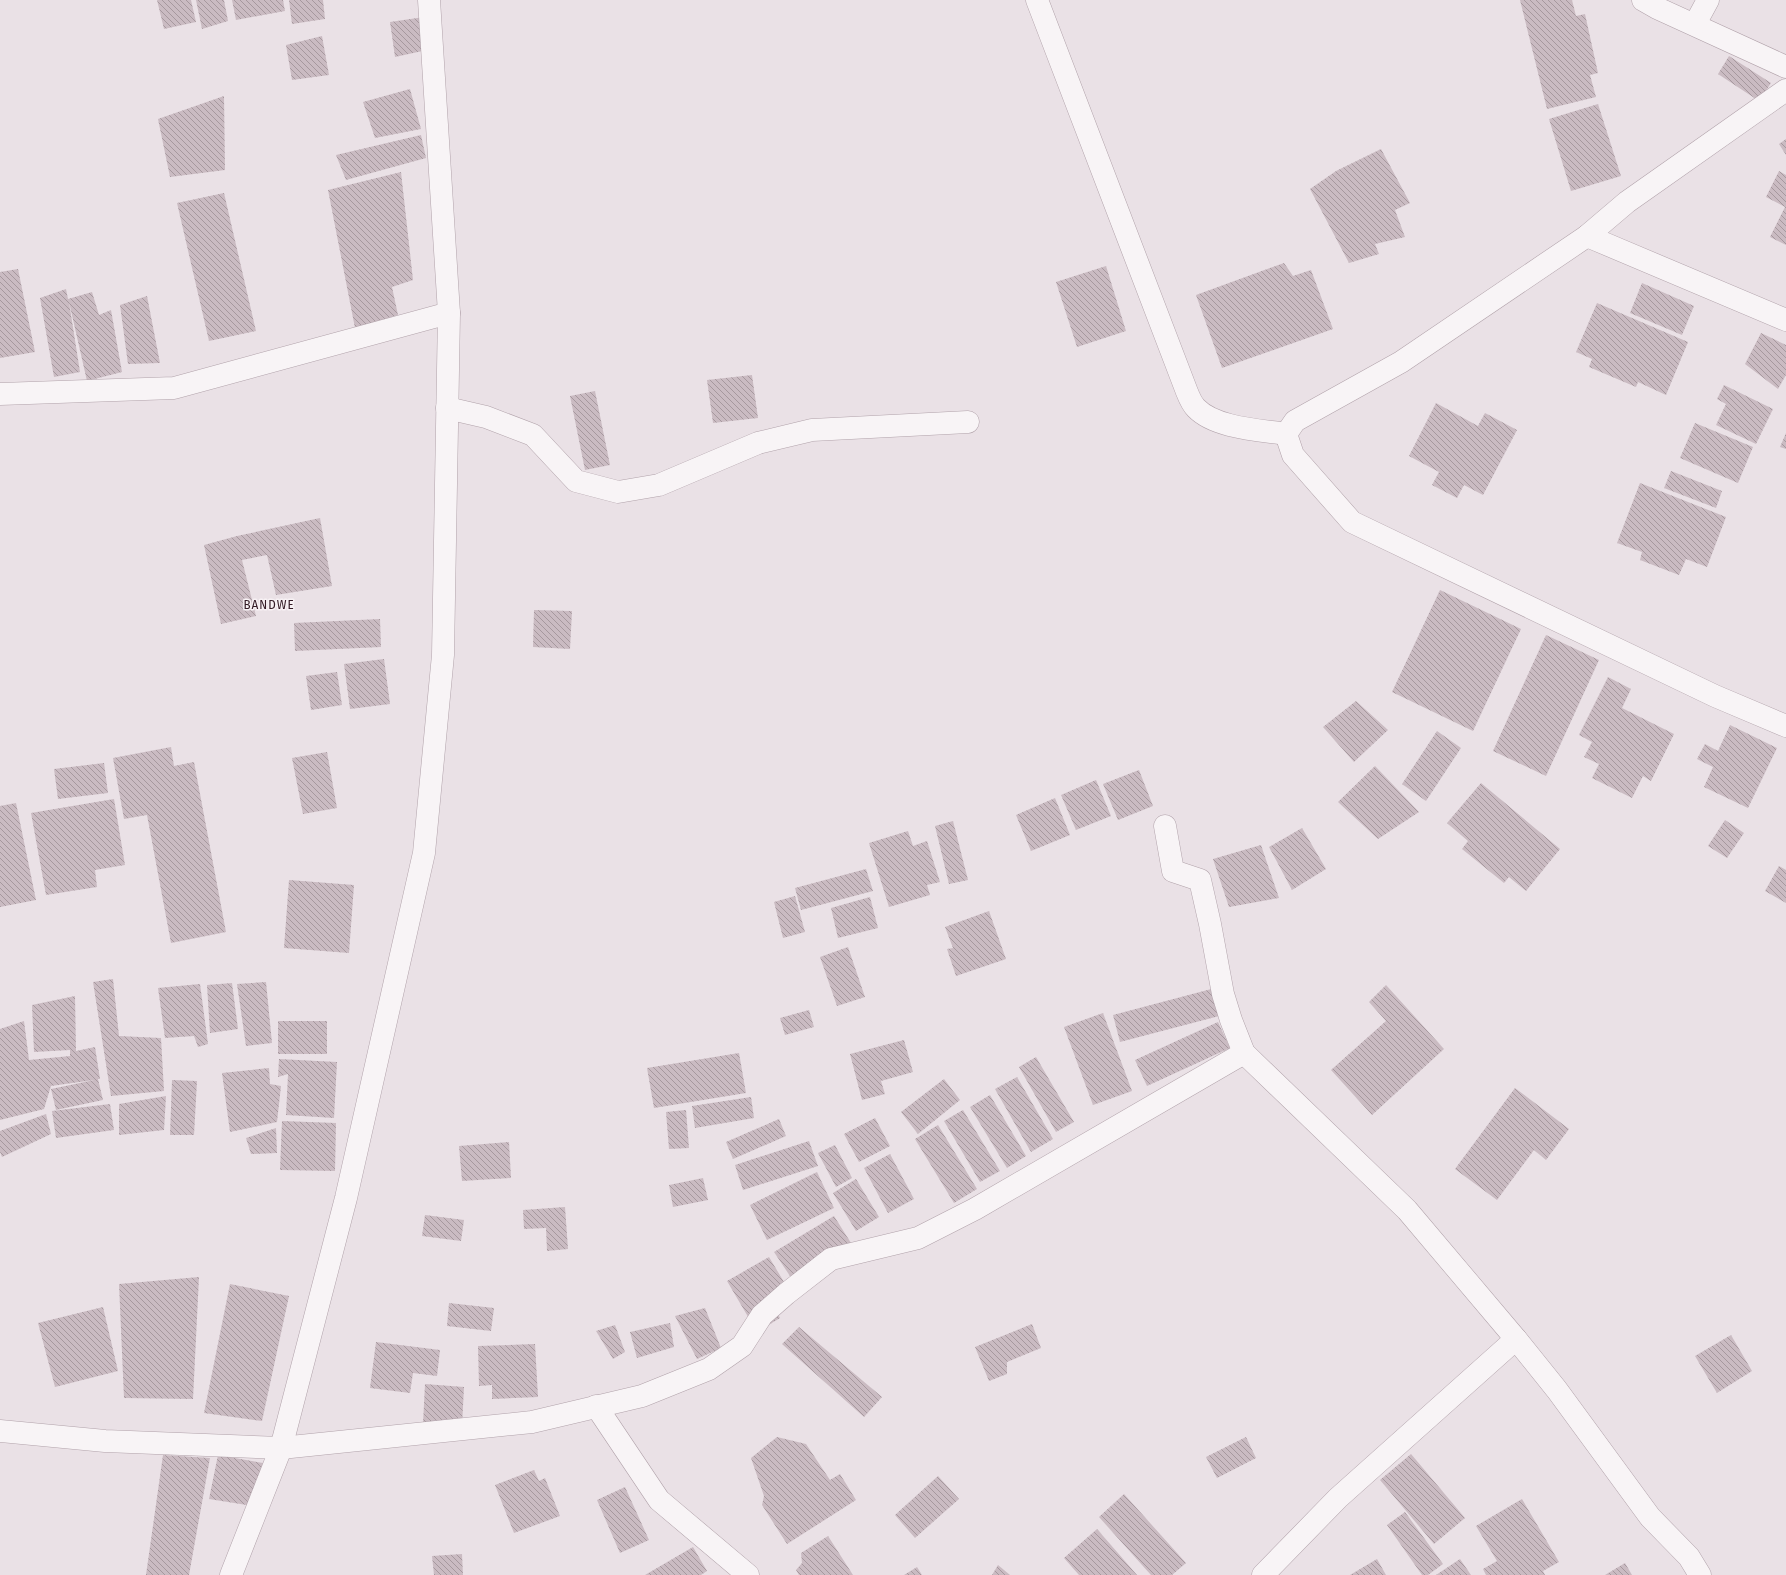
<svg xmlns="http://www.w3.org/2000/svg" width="1786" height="1575" viewBox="0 0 1786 1575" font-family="'Fira Sans Condensed',sans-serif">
  <defs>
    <pattern id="building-back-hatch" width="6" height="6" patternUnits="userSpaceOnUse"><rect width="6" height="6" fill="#cabbc2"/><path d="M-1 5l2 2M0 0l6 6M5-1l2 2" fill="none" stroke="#a6989e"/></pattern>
  </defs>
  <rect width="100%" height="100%" fill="#eae1e6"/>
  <!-- building -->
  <g fill="url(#building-back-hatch)">
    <path d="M157,0h34l5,22 -32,7z"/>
    <path d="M196,0h28l4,21 -26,8z"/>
    <path d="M232,0h51l2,11 -49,9z"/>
    <path d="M289,0h34l2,19 -33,5z"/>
    <path d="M1520,0h52l4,16 9,-2 13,59 -8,2 6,22 -49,12z"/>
    <path d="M424,17l3,33 -32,7 -5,-35z"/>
    <path d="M322,36l7,39 -37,5 -6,-35z"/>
    <path d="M1729,56l42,27 -12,18 -41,-27z"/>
    <path d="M410,89l11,40 -46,9 -12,-36z"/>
    <path d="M224,96l1,74 -55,7 -12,-58z"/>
    <path d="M1598,104l23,72 -50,15 -22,-72z"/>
    <path d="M421,135l5,23 -80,22 -10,-25z"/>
    <path d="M1786,139v16l-7,-11z"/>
    <path d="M1381,149l29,54 -15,7 10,27 -30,7 4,10 -30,9 -39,-74 26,-18z"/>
    <path d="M1779,171l7,4v70l-16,-8 15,-30 -19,-10z"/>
    <path d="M401,172l12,108 -21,7 6,28 -43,13 -27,-138z"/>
    <path d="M224,193l32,138 -47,10 -32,-138z"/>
    <path d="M1284,263l9,13 18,-6 22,59 -111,39 -26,-73z"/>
    <path d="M1106,266l20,65 -49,16 -21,-65z"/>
    <path d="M18,269l17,83 -35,6v-86z"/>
    <path d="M1642,283l52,23 -12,29 -52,-22z"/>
    <path d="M66,289l2,10 24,-7 7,23 12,-5 11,62 -35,9 -18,-79 11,70 -26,5 -14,-79z"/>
    <path d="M147,296l13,67 -32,1 -8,-59z"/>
    <path d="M1597,303l91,39 -22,53 -28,-13 -2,5 -47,-20 3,-8 -16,-7z"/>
    <path d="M1761,333l25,12v30l-8,14 -33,-25z"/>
    <path d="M752,375l6,43 -45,5 -6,-43z"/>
    <path d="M1724,385l49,24 -17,35 -40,-19 10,-21 -9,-5z"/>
    <path d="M595,391l15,74 -25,5 -15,-74z"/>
    <path d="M1436,403l42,23 7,-13 32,17 -34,65 -19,-10 -7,13 -25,-13 7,-13 -30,-16z"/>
    <path d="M1695,423l58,24 -15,36 -58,-25z"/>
    <path d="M1786,433v16l-6,-2z"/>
    <path d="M1671,471l51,20 -6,17 -52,-20z"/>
    <path d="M1640,483l86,34 -19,50 -21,-8 -7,16 -39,-15 2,-8 -25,-9z"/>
    <path d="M320,518l12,68 -56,9 -9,-40 -25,5 14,56 -35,8 -17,-79 33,-9z"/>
    <path d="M1440,590l81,39 -48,102 -81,-39z"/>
    <path d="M534,610l38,1 -2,38 -37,-2z"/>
    <path d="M380,619l1,28 -86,4 -1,-28z"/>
    <path d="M1546,635l53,25 -53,116 -53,-25z"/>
    <path d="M384,659l6,45 -40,5 -6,-45z"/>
    <path d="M337,672l5,33 -31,5 -5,-34z"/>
    <path d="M1608,677l23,12 -9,19 52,26 -23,47 -8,-5 -11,22 -40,-20 7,-14 -15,-7 8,-15 -13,-7z"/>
    <path d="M1356,701l32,29 -34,32 -31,-35z"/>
    <path d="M1730,725l47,23 -29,60 -44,-21 9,-20 -16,-8 8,-15 13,7z"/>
    <path d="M1437,731l24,17 -35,53 -24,-17z"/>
    <path d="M171,747l3,19 20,-4 32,170 -55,11 -24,-128 -23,4 -11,-61z"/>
    <path d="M327,752l10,56 -34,6 -11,-56z"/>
    <path d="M104,763l4,30 -50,6 -4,-30z"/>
    <path d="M1375,766l44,46 -41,27 -40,-37z"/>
    <path d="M1139,770l14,36 -35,14 -15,-36z"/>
    <path d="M1096,780l15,36 -35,14 -15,-35z"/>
    <path d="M1481,783l79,66 -34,42 -17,-14 -5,6 -42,-34 6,-8 -21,-18z"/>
    <path d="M1055,798l15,37 -39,16 -15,-36z"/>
    <path d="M114,799l11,66 -30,5 2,17 -51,8 -15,-82z"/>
    <path d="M16,803l20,97 -36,7v-101z"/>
    <path d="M1725,820l19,13 -17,25 -19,-12z"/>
    <path d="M953,821l15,59 -19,4 -14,-58z"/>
    <path d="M1302,828l24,41 -34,21 -23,-43z"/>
    <path d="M908,831l5,15 14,-5 13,41 -13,3 3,10 -41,12 -20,-64z"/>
    <path d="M1261,845l18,53 -50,9 -16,-48z"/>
    <path d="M1779,866l7,4v33l-21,-12z"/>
    <path d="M866,869l7,22 -72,19 -6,-22z"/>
    <path d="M289,880l65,5 -5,68 -65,-5z"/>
    <path d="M795,896l10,36 -22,6 -9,-36z"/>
    <path d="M870,897l8,31 -40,10 -7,-30z"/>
    <path d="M989,911l17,48 -50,17 -9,-27 6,-1 -8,-21z"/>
    <path d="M848,947l17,50 -28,9 -17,-49z"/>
    <path d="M113,979l6,57 42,2 3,53 -53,5 -18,-114z"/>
    <path d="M266,982l6,61 -26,3 -9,-62z"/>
    <path d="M232,983l6,46 -28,4 -3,-48z"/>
    <path d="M200,984l8,60 -10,3 -4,-11 -29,2 -7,-50z"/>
    <path d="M1386,985l58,64 -72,66 -41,-45 55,-49 -17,-19z"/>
    <path d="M1215,988l8,27 -103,27 -7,-27z"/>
    <path d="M75,996l1,55 19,-4 5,32h-2l5,21 -47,10 -5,-21 43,-9 -43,6 -7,23 -44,11v-91l24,-8 5,39 41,-4v-6l-36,2 -2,-47z"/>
    <path d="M809,1010l5,17 -29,8 -5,-17z"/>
    <path d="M1103,1013l29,78 -39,14 -29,-78z"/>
    <rect x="278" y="1021" width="49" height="33"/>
    <path d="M1218,1022l12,26 -83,38 -12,-26z"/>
    <path d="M904,1040l9,32 -32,9 4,13 -23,6 -12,-46z"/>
    <path d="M739,1053l7,40 -92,15 -7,-40z"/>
    <path d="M1036,1057l38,65 -18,10 -37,-65z"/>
    <path d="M279,1059l58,3 -3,56 -48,-3 2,-41 -10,3z"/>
    <path d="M269,1068l1,16 11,2 -4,36 -47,10 -8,-59z"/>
    <path d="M1017,1077l36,62 -22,13 -36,-63z"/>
    <path d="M944,1079l16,21 -42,34 -17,-22z"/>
    <path d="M172,1080l25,1 -3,54h-24z"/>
    <path d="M1515,1088l54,41 -23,31 -12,-10 -37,50 -42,-31z"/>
    <path d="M990,1095l36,61 -19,12 -37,-61z"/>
    <path d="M166,1096l-2,34 -45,5v-31z"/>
    <path d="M751,1097l3,21 -59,10 -3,-22z"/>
    <path d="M110,1104l4,26 -58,8 -4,-27z"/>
    <path d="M686,1110l3,38 -20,1 -3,-37z"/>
    <path d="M963,1110l37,61 -20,11 -36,-61z"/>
    <path d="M46,1114l5,20 -49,23 -2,-5v-21z"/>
    <path d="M875,1118l15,28 -31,16 -15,-28z"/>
    <path d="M779,1119l7,17 -53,23 -7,-17z"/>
    <path d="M282,1121l54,2 -1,48 -55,-1z"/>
    <path d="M938,1125l39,64 -23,14 -39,-64z"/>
    <path d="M276,1128l1,25 -26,1 -5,-16z"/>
    <path d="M809,1141l9,25 -75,24 -8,-25z"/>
    <path d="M509,1142l2,36 -49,3 -3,-35z"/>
    <path d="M835,1145l17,33 -16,9 -18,-34z"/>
    <path d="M890,1154l24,45 -26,14 -24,-45z"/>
    <path d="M817,1172l17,36 -67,32 -17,-35z"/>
    <path d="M703,1178l5,22 -35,7 -4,-22z"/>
    <path d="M856,1179l23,38 -23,14 -23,-38z"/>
    <path d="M565,1207l3,42 -21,2 -1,-23 -22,1 -1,-19z"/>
    <path d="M425,1215l39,5 -3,21 -39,-5z"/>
    <path d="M834,1216l17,27 -59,36 -18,-27z"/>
    <path d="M769,1257l21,35 -18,11 8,15 -23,14 -30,-51z"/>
    <path d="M199,1277l-6,122 -69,-1 -5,-114z"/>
    <path d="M230,1284l59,12 -27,125 -58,-8z"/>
    <path d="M449,1303l45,5 -3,23 -44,-5z"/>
    <path d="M103,1307l15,64 -63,16 -17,-64z"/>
    <path d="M705,1308l16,40 -24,11 -22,-43z"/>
    <path d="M670,1323l4,24 -37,11 -7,-26z"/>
    <path d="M1032,1324l9,24 -34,14v12l-18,7 -14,-34z"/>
    <path d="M615,1325l10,27 -12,7 -17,-28z"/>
    <path d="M799,1327l83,70 -18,20 -82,-73z"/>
    <path d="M1731,1335l21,36 -35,22 -22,-37z"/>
    <path d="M376,1342l64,8 -3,26 -24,-3 -3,20 -40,-5z"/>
    <path d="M535,1344l3,53 -46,2v-14l-13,1 -1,-40z"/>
    <path d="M425,1384l39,3 -2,39 -39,-2z"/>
    <path d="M777,1437l29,7 24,36 10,-6 16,26 -69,44 -25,-39 2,-9 -13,-38z"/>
    <path d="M1246,1437l10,21 -39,20 -11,-21z"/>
    <path d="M1411,1454l54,64 -31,26 -54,-64z"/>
    <path d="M163,1455l47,3 -21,117h-43z"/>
    <path d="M218,1455l45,8 -10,43 -44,-7z"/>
    <path d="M534,1470l5,11 6,-3 15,38 -46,17 -19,-48z"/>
    <path d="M938,1476l21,23 -44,39 -20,-23z"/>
    <path d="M625,1487l24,53 -29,13 -23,-53z"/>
    <path d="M1124,1494l62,69 -14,12h-21l-52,-58z"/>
    <path d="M1522,1499l37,63 -16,9 2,4h-59l-3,-6 14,-8 -21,-35z"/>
    <path d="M1405,1512l38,52 -15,11h-6l-35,-50z"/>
    <path d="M1097,1529l40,46h-58l-15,-17z"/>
    <path d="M828,1536l25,39h-54l-3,-5 6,-7 -1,-10z"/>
    <path d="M693,1547l14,24 -6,4h-56z"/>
    <path d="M462,1554l1,21h-29l-2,-19z"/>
    <path d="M1377,1559l9,16h-36z"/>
    <path d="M1460,1559l11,16h-35z"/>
    <path d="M1625,1563l7,12h-27z"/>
    <path d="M998,1565l12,10h-18z"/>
    <path d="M917,1567l5,8h-18z"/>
  </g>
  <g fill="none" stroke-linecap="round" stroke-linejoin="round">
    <!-- minor casing -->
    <g stroke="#b1a2aa" stroke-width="23">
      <g id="minor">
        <path d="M1037,0l150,392c2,5 5,12 9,16 19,20 64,22 90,26"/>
        <path d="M1643,0l14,8 129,59"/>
        <path d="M1695,24l13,-24"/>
        <path d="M1786,90l-159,112 -40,34 -186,126 -106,59 -9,13 7,21 59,67 363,174 71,30"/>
        <path d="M1587,236l199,84"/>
        <path d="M0,394l174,-6 275,-75"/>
        <path d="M447,408l39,9 47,18 43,46 42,11 41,-7 99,-42 54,-13 156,-8"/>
        <path d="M1165,826l8,45 27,9 10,44 13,70 8,26 13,33 163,157 109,129 41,51 93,127 39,40 11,18"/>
        <path d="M596,1406l63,94 89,75"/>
        <path d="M0,1431l105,10 176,7 251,-26 110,-26 67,-27 33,-23 20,-31 24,-21 45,-35 87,-21 57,-29 269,-156"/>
        <path d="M231,1575l50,-127 65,-250 78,-345 19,-198 6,-342 -20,-313"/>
        <path d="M1263,1575l75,-77 178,-159"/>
      </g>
    </g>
    <!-- minor -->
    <use href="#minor" stroke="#f8f4f6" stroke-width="22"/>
  </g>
  <g text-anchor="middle" stroke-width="3" stroke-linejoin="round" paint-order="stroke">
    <!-- quarter labels -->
    <g font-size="13" letter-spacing="1" fill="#331b25" stroke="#f7f1f4">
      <text x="269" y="609">BANDWE</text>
    </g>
  </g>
</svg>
